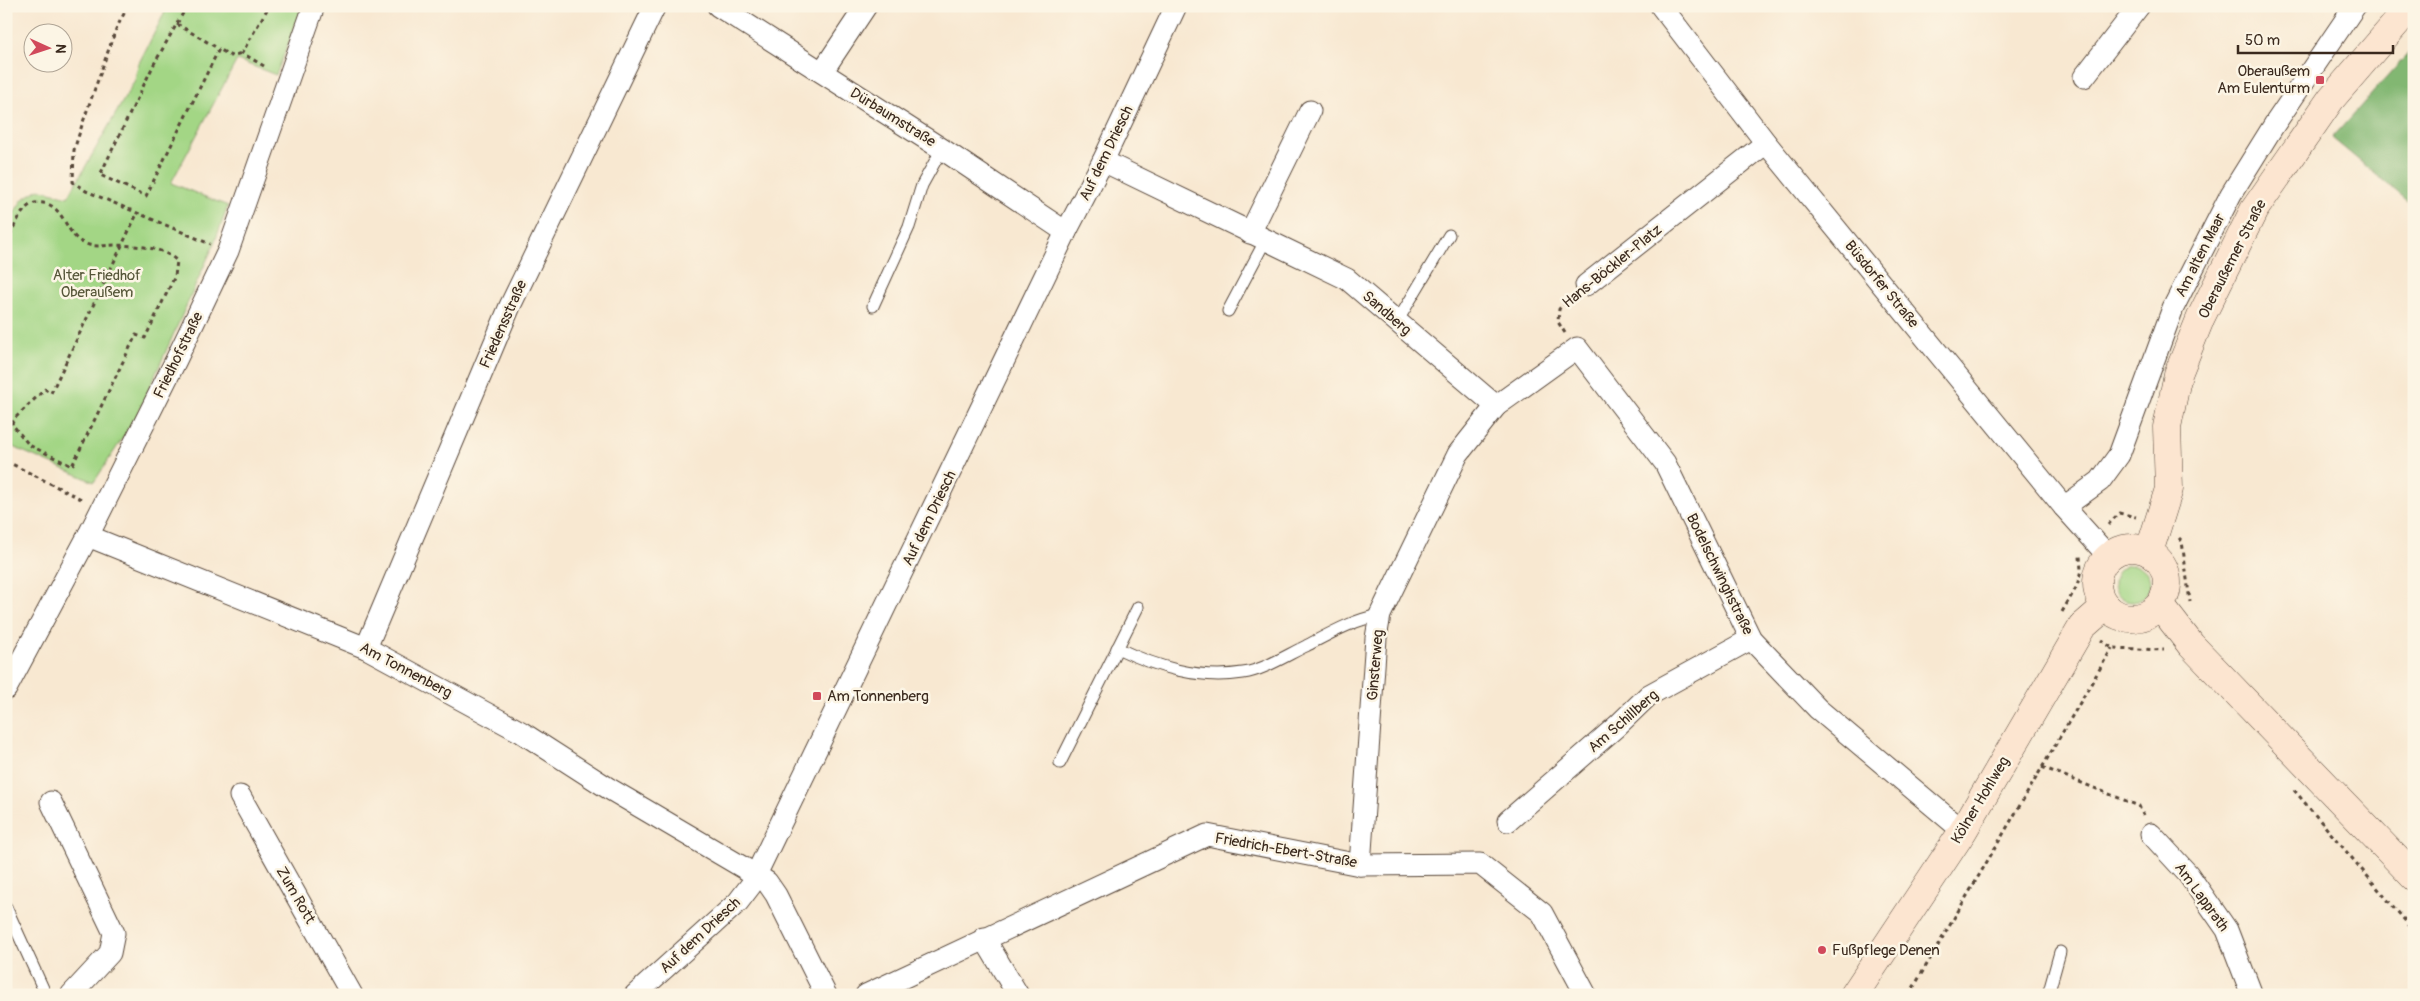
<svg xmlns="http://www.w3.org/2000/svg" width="2420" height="1001" viewBox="0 0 2420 1001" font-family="Pangolin,sans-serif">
  <rect width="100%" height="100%" fill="#fcf5e5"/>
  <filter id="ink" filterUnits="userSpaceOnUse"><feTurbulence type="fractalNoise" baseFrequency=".02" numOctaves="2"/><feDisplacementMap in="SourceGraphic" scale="10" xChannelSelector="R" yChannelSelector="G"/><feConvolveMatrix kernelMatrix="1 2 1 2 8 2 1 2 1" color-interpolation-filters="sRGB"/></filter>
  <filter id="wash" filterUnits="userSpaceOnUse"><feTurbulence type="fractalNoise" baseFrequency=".0096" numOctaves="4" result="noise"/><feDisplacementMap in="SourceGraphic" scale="20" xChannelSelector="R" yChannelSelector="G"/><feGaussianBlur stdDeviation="1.12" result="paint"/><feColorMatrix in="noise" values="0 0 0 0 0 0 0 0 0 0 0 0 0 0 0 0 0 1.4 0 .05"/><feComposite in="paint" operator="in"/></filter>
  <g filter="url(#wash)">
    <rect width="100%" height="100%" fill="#f8e8d1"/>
    <!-- green -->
    <g fill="#a3d685" stroke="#6f8052">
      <path d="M168,6h135l-27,69 -39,-15 -66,123 57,23 -14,38 -78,174 -42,64 -88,-38v-219l17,-26 16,-10 29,8 67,-117 3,-15z"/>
      <circle cx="2132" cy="583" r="18"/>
    </g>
    <!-- forest -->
    <path fill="#82b772" stroke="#5e7048" d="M2414,47v159l-82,-68z"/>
  </g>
  <g filter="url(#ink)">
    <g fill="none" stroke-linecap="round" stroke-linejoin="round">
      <!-- service casing -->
      <g stroke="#574639" stroke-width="13">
        <g id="service">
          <path d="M873,306l36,-79 13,-42 20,-36"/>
          <path d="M1228,311l37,-70"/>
          <path d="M1397,322l52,-87"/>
          <path d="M1117,648c40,19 81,32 126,25 21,-3 44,-18 63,-27 25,-13 47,-26 74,-31"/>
          <path d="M1060,763l78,-156"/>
          <path d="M6,907l40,88"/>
          <path d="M2048,995l12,-43"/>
        </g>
      </g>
      <!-- minor casing -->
      <g stroke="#574639" stroke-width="23">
        <g id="minor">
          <path d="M718,6l224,143 124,83"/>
          <path d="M1661,6l105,137 298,364 45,50"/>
          <path d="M822,72l44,-66"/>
          <path d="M2084,77l55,-71"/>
          <path d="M1103,161l244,118 149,127 81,-58 88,115 86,176 67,70 145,122"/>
          <path d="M1250,233l60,-122"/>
          <path d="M1586,285l180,-142"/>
          <path d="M2064,507l36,-26 19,-26 54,-147 58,-114 43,-69 81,-119"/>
          <path d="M88,536l278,112 155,84 87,56 148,87 11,7 9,13 50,100"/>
          <path d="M366,648l144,-342 145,-300"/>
          <path d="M6,689l82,-153 88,-176 52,-109 86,-245"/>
          <path d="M240,796l112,199"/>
          <path d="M51,802l63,131 -4,20 -39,42"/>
          <path d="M1508,821l109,-95 32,-31 102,-56"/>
          <path d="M2151,834l37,40 39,56 25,65"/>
          <path d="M1360,865l16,-227 4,-23 78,-161 38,-48"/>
          <path d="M984,938l34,57"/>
          <path d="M635,995l103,-93 13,-17 315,-653 37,-71 73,-155"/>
          <path d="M866,995l341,-160 153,30 120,-1 62,49 44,82"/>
        </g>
      </g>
      <!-- secondary casing -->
      <g stroke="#574639" stroke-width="29">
        <g id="secondary">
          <circle cx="2132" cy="583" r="35"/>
          <path d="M2149,552l20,-63 -2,-62 11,-53 23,-57 53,-107 77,-111 80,-93"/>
          <path d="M2160,605l31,40 223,232"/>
          <path d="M1854,995l109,-164 119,-204 24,-21"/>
        </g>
      </g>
      <!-- path -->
      <g stroke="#574639" stroke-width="3" stroke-dasharray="4 4" stroke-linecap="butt">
        <path d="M128,6l-12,23 -33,93 -9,28 -1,32 13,9 124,53"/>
        <path d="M187,6l-33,58 -54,111 46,21 73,-147 12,7 11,-3"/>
        <path d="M177,24l42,25"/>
        <path d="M264,66l-22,-13 27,-47"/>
        <path d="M6,242c6,-10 16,-37 29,-39 32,-4 28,37 54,42 9,2 18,0 26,0 21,1 47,1 62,16l-2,15 -30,62 -9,-3 -64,131 -43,-21 -17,-21 2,-5 31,-30 6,4 86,-179"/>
        <path d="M1565,333l-7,-11 1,-13 13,-12"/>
        <path d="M6,461l77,39"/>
        <path d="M2108,525l11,-12 17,4"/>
        <path d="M2179,538l3,3 8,61"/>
        <path d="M2062,612l15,-26 4,-16 -1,-14"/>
        <path d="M2101,640l11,8 52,2"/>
        <path d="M2042,767l97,39 4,9"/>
        <path d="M2294,790l120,141"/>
        <path d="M1909,995l203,-347"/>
      </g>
      <!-- service -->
      <use href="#service" stroke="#fff" stroke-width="11"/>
      <!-- minor -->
      <use href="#minor" stroke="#fff" stroke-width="21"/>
      <!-- secondary -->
      <use href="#secondary" stroke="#fce5d0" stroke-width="28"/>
    </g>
  </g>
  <!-- markers -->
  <g fill="#d1495b" stroke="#fcf5e5" stroke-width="2">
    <rect x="2315" y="75" width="10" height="10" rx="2.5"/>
    <rect x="812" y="691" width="10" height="10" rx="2.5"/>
    <circle cx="1822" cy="950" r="5"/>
  </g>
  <g text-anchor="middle" stroke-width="5" stroke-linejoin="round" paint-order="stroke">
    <!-- poi labels -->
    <g font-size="15" fill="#3b2a1e" stroke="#fcf5e5" text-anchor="start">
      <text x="2310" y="76" text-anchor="end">Oberaußem<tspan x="2310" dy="17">Am Eulenturm</tspan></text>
      <text x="827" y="701">Am Tonnenberg</text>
      <text x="1832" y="955">Fußpflege Denen</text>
    </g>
    <!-- street labels -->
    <g font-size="15" fill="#3b2a1e" stroke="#fcf5e5">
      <text transform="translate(893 117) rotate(32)" y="5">Dürbaumstraße</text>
      <text transform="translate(1106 153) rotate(-64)" y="5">Auf dem Driesch</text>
      <text transform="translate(2200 255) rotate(-63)" y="5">Am alten Maar</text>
      <text transform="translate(2232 259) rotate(-63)" y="5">Oberaußemer Straße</text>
      <text transform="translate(1612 266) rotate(-39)" y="5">Hans-Böckler-Platz</text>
      <text transform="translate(1882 284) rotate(51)" y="5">Büsdorfer Straße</text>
      <text transform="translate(1387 313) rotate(41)" y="5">Sandberg</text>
      <text transform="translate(503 324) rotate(-66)" y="5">Friedensstraße</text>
      <text transform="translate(178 355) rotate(-64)" y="5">Friedhofstraße</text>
      <text transform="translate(929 518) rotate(-64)" y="5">Auf dem Driesch</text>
      <text transform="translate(1720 574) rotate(64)" y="5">Bodelschwinghstraße</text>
      <text transform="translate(1375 665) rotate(-85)" y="5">Ginsterweg</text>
      <text transform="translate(406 670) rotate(28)" y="5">Am Tonnenberg</text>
      <text transform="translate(1623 721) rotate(-41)" y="5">Am Schillberg</text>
      <text transform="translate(1980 800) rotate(-59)" y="5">Kölner Hohlweg</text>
      <text transform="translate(1286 850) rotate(10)" y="5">Friedrich-Ebert-Straße</text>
      <text transform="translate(296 895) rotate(60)" y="5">Zum Rott</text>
      <text transform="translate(2202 897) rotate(54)" y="5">Am Lapprath</text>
      <text transform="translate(700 935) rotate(-43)" y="5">Auf dem Driesch</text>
    </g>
    <!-- park labels -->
    <g font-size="15" fill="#555538" stroke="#fcf5e5">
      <text x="97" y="280">Alter Friedhof<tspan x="97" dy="17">Oberaußem</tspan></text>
    </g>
  </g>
  <!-- margin -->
  <rect width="2420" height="1001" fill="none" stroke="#fcf5e5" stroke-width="25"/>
  <!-- north arrow -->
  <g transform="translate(48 48) rotate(93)"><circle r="24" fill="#fcf5e5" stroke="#afa495"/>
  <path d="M0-4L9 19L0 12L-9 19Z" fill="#d1495b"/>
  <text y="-8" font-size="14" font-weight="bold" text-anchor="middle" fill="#3b2a1e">N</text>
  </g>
  <!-- scale -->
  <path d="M2238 45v8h155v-8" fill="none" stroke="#3b2a1e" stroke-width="2.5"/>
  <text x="2245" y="45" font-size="15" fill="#3b2a1e" stroke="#fcf5e5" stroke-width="4" paint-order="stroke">50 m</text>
</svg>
